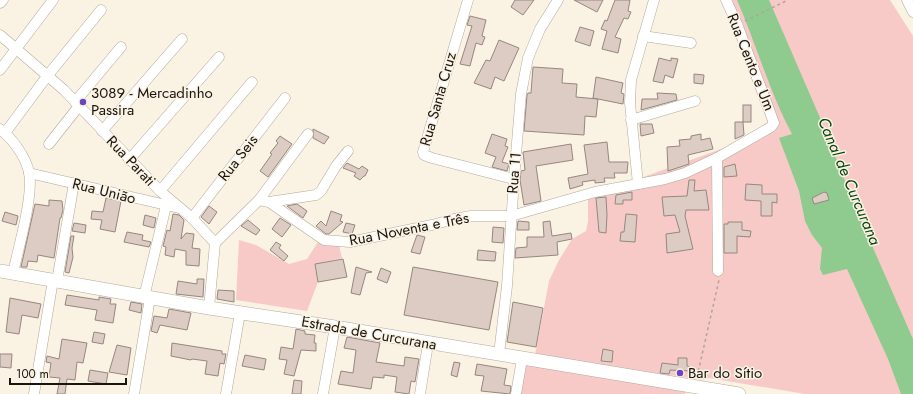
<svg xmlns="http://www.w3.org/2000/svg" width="913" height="394" viewBox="0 0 913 394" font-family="Jost,sans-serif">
  <rect width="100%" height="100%" fill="#faf2e2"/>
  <!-- green -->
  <g fill="#f7cac8">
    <path d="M723,0h167l23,36v358h-108l-96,-16 -5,2 -169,-25 14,-74 10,-21 13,-21 14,-8 2,-10v-24l183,-66z"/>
    <path d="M239,240l17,5 33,19 18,-5 11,-17 21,3 3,13 -27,6 3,18 -11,29 -71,-11z"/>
    <path d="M525,364l162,26 -2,4h-166z"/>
  </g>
  <!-- water -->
  <path fill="#8fcb8e" d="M737,0h32l52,120 35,89 57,130v55h-12l-13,-35 -41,-90 -24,6 -3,-6 2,-21 -10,-13 -7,-14 -6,-30 -20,-53 13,-4c-22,-41 -36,-90 -55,-134z"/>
  <!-- building -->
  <g fill="#dcccc3" stroke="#96877f">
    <path d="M515,0h19l-11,15 -12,-8z"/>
    <path d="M574,0h29l-6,12z"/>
    <path d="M615,0h15l-2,11 3,1 -3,7 -4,-1 -9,19 6,2 -3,14 -16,-4 5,-18 -6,-2 4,-9 2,1z"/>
    <path d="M470,16l16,4 -4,16 3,1 -3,8 -6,-2 -6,23 -10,-2 12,-38 -5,-1z"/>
    <path d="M580,27l14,4 -4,15 -15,-5z"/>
    <path d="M499,40l20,8 -15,33 -9,-4 -4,12 -17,-6 12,-23 4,1z"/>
    <path d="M659,58l12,3v-3l7,1 -5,19 -8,-3 -2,8 -10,-2z"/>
    <path d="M533,67l30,2 -1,14 15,1 -1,13 22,2 -2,18 -11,-1 -1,19 -60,-4 3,-36 1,-2h3z"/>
    <path d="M694,74l10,1 -1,9 -9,-1z"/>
    <path d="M596,77l27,6 -2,10 3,1 -1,10 -30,-6z"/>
    <path d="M657,93l19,1 1,6 -36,10 1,-11h16z"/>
    <rect x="743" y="105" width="8" height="17"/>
    <path d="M735,122h8l1,13 -9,4z"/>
    <path d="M640,124h12l2,9 -13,3z"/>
    <path d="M313,129l16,8 -5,7 -11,-6z"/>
    <path d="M492,134l15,5 -2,7 3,1 -6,15 7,2 -2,7 -15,-4 4,-10 -11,-4z"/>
    <path d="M701,134v6l9,-2 3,11 -25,6 1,9 -21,7 -1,-24 13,-1 -1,-6 12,-1v-3z"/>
    <path d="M280,136l12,8 -24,33 -8,-6 12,-17 -2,-1 8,-10 -2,-2z"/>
    <path d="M607,142l2,20h19l-1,11h-13l1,5h-11l1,4 -10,1v-3l-13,2 1,3 -13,4 -2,-11 20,-4 -4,-29z"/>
    <path d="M571,144l2,16 -37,6 5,35 -17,4 -4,-25 1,-9 4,-1 -2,-18z"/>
    <path d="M347,163l12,6 3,-3 6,4 -3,6h-1l-4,4 -6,-4 2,-3 -13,-5z"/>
    <path d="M735,164l2,12 -13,1v-10z"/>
    <path d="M689,180h6l-1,11 12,-1 3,20h-23l-1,6 8,33 -26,4 -1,-19 14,-2 -5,-17 -11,1 -2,-19 25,-1z"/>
    <path d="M746,184l16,1v9h15v9l-5,-1v14h-11v-15l-16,-1z"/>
    <path d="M632,192v8h-9v4h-8l1,-9z"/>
    <path d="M824,192l3,1 2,7 -15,4 -2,-6z"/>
    <path d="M606,197l1,18 -1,18 -7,-1 -3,-34z"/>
    <path d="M106,198l15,3 -6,31 -15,-3 2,-9 -11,-1 1,-8 11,1z"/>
    <path d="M49,200l13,1 1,9 -2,8h-1l-6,40 -16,-3 -1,7 -9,-1 -1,6h-6l14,-63 14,2z"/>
    <path d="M297,204l10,7 -4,7 -16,-12z"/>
    <path d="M209,206l8,6 -8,12 -8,-7z"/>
    <path d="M331,211l11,4 -2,6 3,1 -14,12h-3l-10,-8 5,-5 5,5z"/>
    <path d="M5,212l13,4 -2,9 -14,-4z"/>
    <path d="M173,214l6,1 5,5 -3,19 5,-6 8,1 -2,14 8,1 -1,17 -13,-1v-14l-11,-2 -1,8 -9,-2 1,-8 -3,-1 4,-16 3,1z"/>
    <path d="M626,214l11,1 -2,27 -15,-1 1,-9h3z"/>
    <path d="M145,215l11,3 -2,10 -11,-3z"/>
    <path d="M280,218l11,7 -9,12 -10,-8z"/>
    <path d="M248,220l12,10 -4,5 -15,-9z"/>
    <path d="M518,221l11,1v8h-12z"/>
    <path d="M550,221l2,15 19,-3 1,6 -15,3 1,13 -43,3 1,-10 11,-1v-10h17l-1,-15z"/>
    <path d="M728,222h14v8l9,1 -1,6 -13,-1v17h-13v-29h4z"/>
    <path d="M74,223l12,2 -1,8 -13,-2z"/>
    <path d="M346,223l9,2 -3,9 -9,-2z"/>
    <path d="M493,227l11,1 -1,15 -11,-1z"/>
    <path d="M127,232l16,3 -1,5 9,2 -2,5 -25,-5z"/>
    <path d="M417,235l8,2 -5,17 -9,-2z"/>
    <path d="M71,236h3l-2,12 1,9 -4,16 -4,-1z"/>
    <path d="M276,242l5,3 -2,3 9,8 -4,5 -14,-11z"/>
    <path d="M478,250l18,2 -1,9 -18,-1z"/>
    <path d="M343,259l4,18 -29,5 -3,-18z"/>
    <path d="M356,267l16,5 -6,1 -6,22 -9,-2z"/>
    <path d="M413,267l85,15 -9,48 -85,-15z"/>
    <path d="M381,268l10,4 -4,11 -10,-4z"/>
    <path d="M197,279h7l-1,18 -27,-3 2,-13 19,3z"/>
    <path d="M218,290l16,1v11l-17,-3z"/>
    <path d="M67,295l32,5v-3l12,2 -1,5h6l-3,19 -18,-3 2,-10 -32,-5z"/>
    <path d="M10,298l31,6 -3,14 -16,-3 -3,19 -13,-2z"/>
    <path d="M131,302l11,2 -1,9 -12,-3z"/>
    <path d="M513,302l30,6 -7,39 -29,-5z"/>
    <path d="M169,309l22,4 -4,17 -27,-5 -3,8 -6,-2 3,-15 13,2z"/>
    <path d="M296,329l9,2v3l10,1 -1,8h2v8l-15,-1 -7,26 -10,-2 3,-14 -8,-1 2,-12 12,2z"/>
    <path d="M94,332l11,2 -2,10 -11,-2z"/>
    <path d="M347,337l33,6 -4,19 28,4 1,-9 14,2 -4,23 -4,-1 -2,13 -14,-2 2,-15 -13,-2v3l-11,-1 -2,12 -33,-5 3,-13 12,2 3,-23 -12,-2z"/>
    <path d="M62,339l25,4 -4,20 -6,-1 -2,18 -8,-1 -2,15h-8l3,-16 -11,-1 2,-14 -5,-1 1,-6 12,3z"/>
    <path d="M172,343l50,8v3h4l-2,10 -4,-1 -2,13 -13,-2 2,-13 -15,-2 -1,1 -20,-4z"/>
    <path d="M117,345l14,3 -4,27 -18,-3z"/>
    <path d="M603,349l10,2 -1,11 -11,-1z"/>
    <path d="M0,354h12l-1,14 -11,-1z"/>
    <path d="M245,355l21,4 -2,11 -22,-4z"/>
    <path d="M678,358h9v8l3,1v4l-20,-1 -1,4 -9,-1 2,-10 16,2z"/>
    <path d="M454,362l6,1 -3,14 -6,-2z"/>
    <path d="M477,364l30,5 -3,16 7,1 -1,8 -29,-3 3,-15 -9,-1z"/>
    <path d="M90,370l18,3 -2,11 -18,-3z"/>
    <path d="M294,380l8,1 -1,13h-9z"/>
  </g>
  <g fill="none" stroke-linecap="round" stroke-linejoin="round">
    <!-- minor casing -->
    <g stroke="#b1aa9b" stroke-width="11">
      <g id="minor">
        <path d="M468,0l-45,152 1,3 8,3 82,21"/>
        <path d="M907,0l6,12"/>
        <path d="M0,3l3,-3"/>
        <path d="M0,35l64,55 96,101 32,27 23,25 -6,65"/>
        <path d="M643,36l48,7"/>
        <path d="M0,70l53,-70"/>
        <path d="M75,102l46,-55"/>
        <path d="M631,120l64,-19"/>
        <path d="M0,129c13,10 25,27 29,43 5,23 -11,77 -16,101"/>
        <path d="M102,131l80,-92"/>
        <path d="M5,133l43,-58 53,-65"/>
        <path d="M49,144l30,-38"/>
        <path d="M717,158l1,113"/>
        <path d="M129,160l90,-103"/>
        <path d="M29,173l150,35"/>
        <path d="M638,184l-8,-81 1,-23 23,-80"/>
        <path d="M160,191l92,-109"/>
        <path d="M259,200l49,-66"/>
        <path d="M269,202l47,-7 5,-4 15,-25 12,-15"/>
        <path d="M192,218l93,-120"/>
        <path d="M215,243l44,-43 10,2 55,38 26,2 82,-17 22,-6 17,-3h40l84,-24 70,-13 20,-6 32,-15 54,-31 3,-4 -37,-99 -11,-24"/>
        <path d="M57,281l17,-98"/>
        <path d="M144,297l22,-91"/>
        <path d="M499,354l8,-68 7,-107 7,-85 7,-36 12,-29 18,-29"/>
        <path d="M34,394l19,-114"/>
        <path d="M134,394l16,-96"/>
        <path d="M226,394l14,-81"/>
        <path d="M323,394l12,-67"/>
        <path d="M420,394l8,-50"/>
        <path d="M516,394l6,-35"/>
      </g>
    </g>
    <!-- major casing -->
    <g stroke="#b1aa9b" stroke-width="14">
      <path id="major" d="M0,271l209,37 126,19 404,67"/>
    </g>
    <!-- path -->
    <g stroke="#ada79b" stroke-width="1.5" stroke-dasharray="3 3" stroke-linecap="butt">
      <path d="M745,21l43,-21"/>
      <path d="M697,377l22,-97"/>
    </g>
    <!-- minor -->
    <use href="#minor" stroke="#fff" stroke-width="10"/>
    <!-- major -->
    <use href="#major" stroke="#fff" stroke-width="13"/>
  </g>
  <!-- markers -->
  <g fill="#6847c0" stroke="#faf2e2" stroke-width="1.5">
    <circle cx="83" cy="102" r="4"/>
    <circle cx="680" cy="373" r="4"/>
  </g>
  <g text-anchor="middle" stroke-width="3" stroke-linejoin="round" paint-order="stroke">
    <!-- street labels -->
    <g font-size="15" fill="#181510" stroke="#faf2e2">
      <text transform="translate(751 62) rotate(68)" y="5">Rua Cento e Um</text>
      <text transform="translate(438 99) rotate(-74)" y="5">Rua Santa Cruz</text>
      <text transform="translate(238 158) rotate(-52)" y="5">Rua Seis</text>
      <text transform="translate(131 161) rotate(46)" y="5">Rua Parati</text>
      <text transform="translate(514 173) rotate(-85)" y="5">Rua 11</text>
      <text transform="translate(104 191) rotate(14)" y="5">Rua União</text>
      <text transform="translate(409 229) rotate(-11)" y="5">Rua Noventa e Três</text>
      <text transform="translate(369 333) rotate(10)" y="5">Estrada de Curcurana</text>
    </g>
    <!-- poi labels -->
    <g font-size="15" fill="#181510" stroke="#faf2e2" text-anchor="start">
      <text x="91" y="98">3089 - Mercadinho<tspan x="91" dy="17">Passira</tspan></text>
      <text x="688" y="378">Bar do Sítio</text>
    </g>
    <!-- water labels -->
    <g font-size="16" font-style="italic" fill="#05470d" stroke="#faf2e2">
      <text transform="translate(850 181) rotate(67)" y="6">Canal de Curcurana</text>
    </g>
  </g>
  <!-- scale -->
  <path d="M10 378v6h116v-6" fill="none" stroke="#181510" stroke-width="2"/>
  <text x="16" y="378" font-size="12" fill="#181510" stroke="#faf2e2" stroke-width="3" paint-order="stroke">100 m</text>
</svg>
